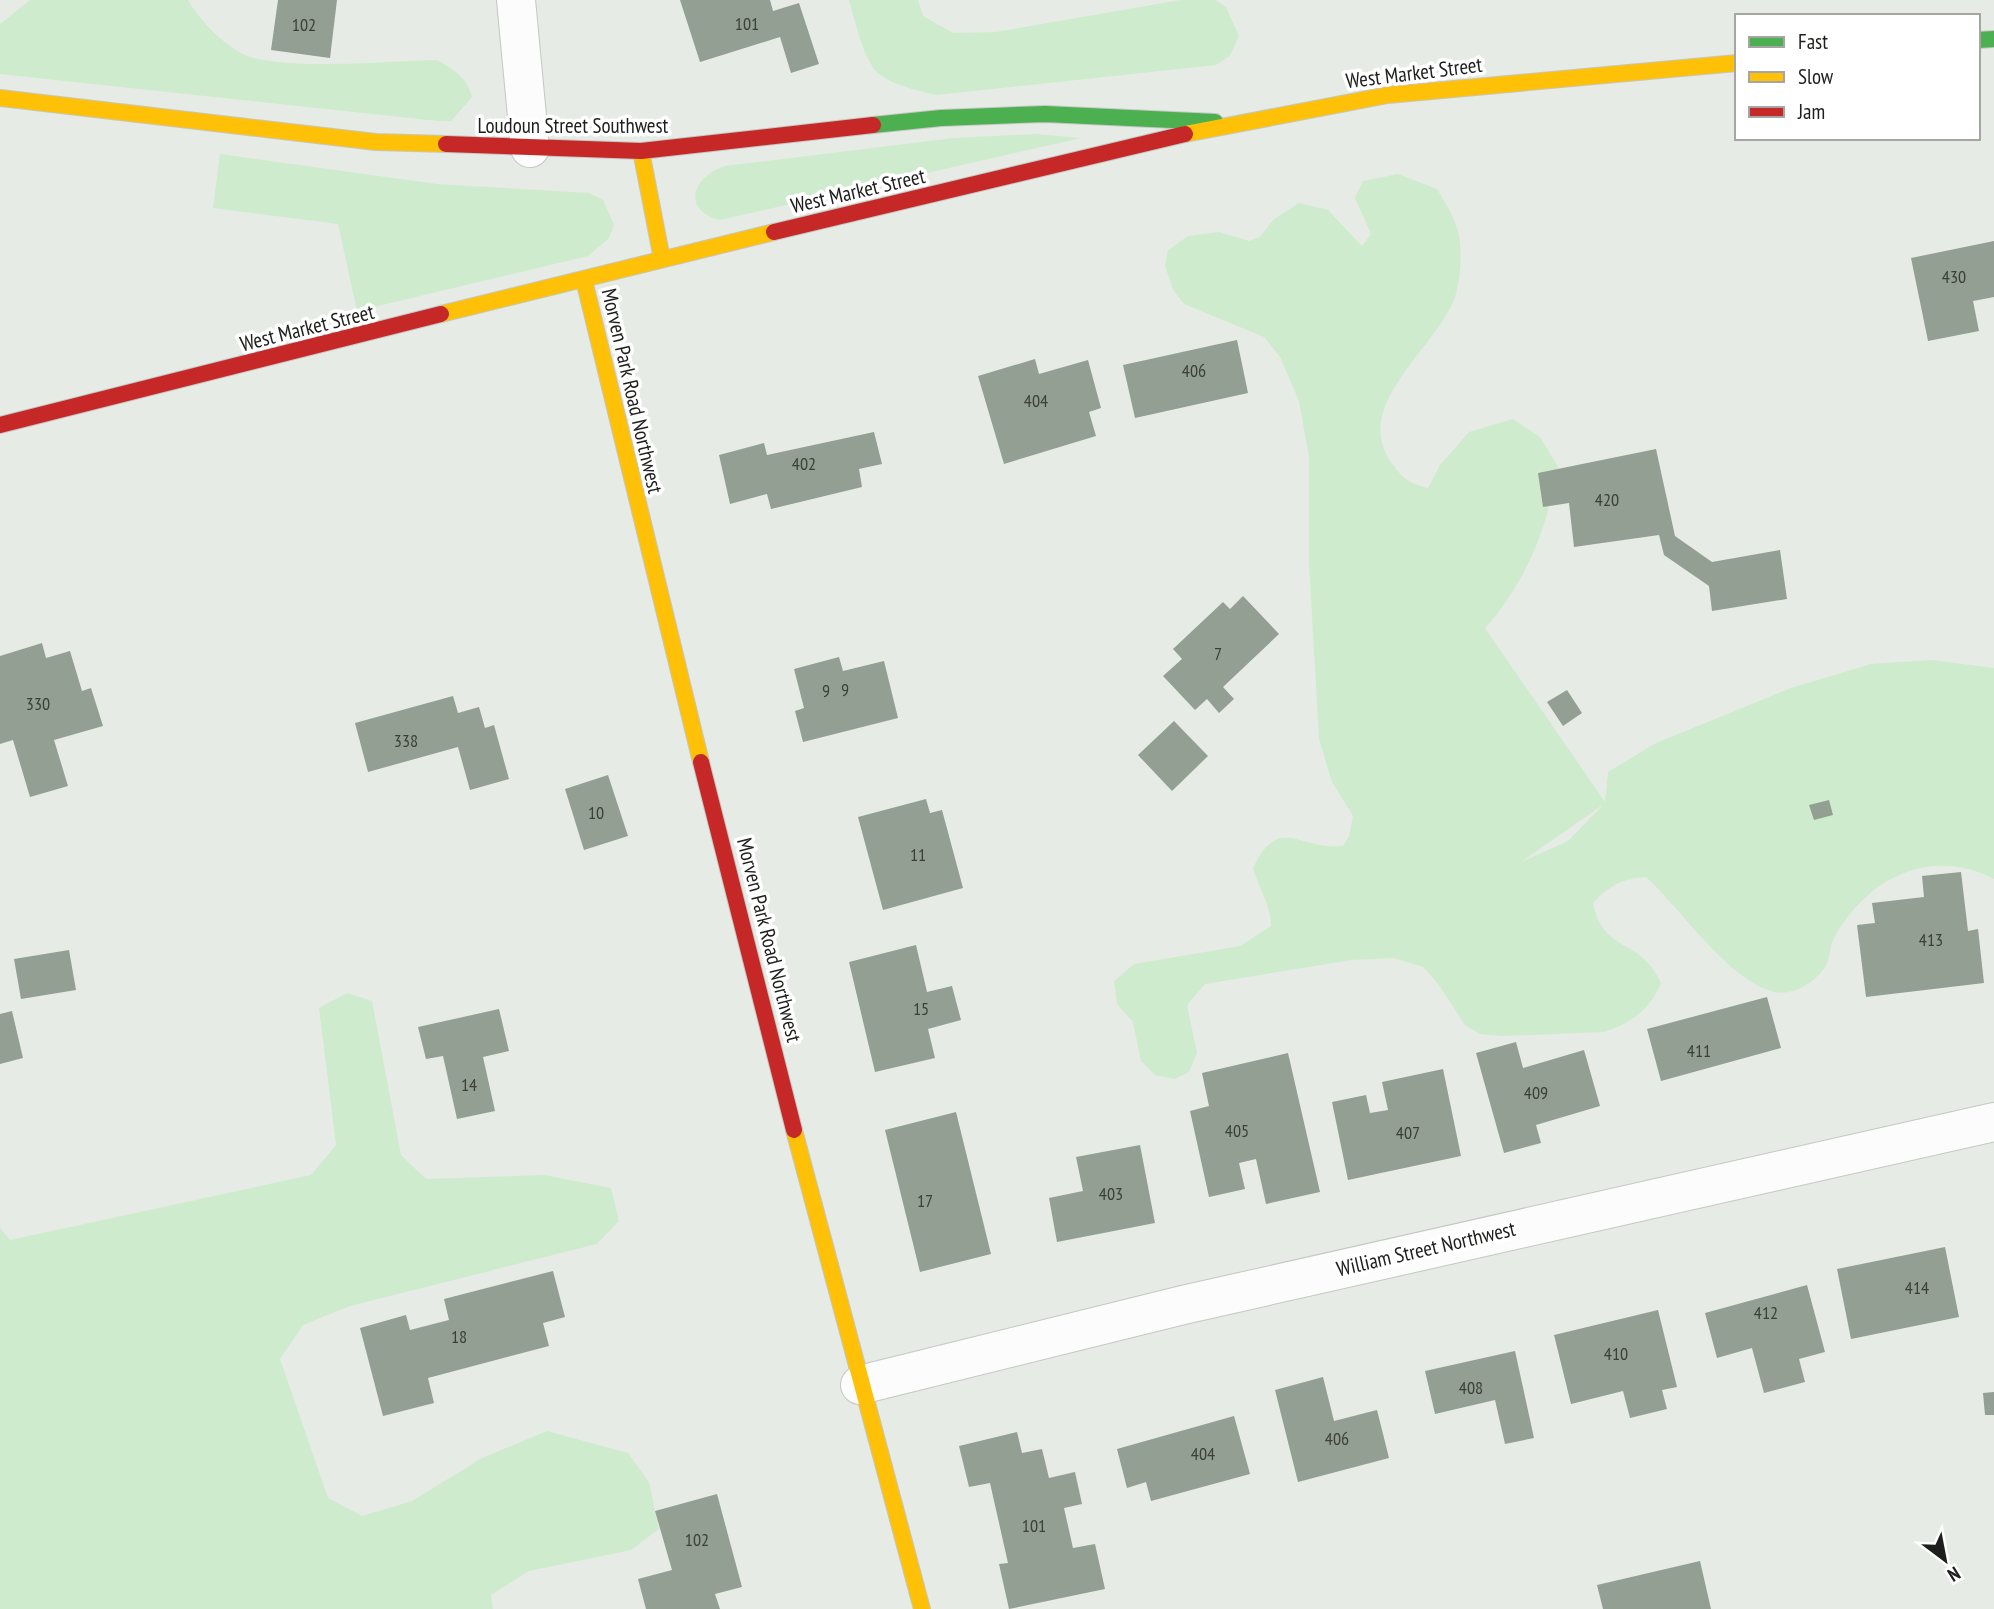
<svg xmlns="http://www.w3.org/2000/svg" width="1994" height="1609" viewBox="0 0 1994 1609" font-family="'PT Sans Narrow',sans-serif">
  <rect width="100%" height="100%" fill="#e7ebe6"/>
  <!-- green -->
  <g fill="#ceebcd" fill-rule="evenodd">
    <path d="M30,0h158c11,20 36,45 57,55 37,16 147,6 192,5 17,10 30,17 35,37l-21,24h-13l-438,-47v-50z"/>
    <path d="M849,0h69l5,16 30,17 43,-1 184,-32h36l10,7 13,29 -9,20 -14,9 -280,30c-19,-5 -43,-9 -58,-22 -14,-12 -24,-55 -29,-73z"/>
    <path d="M1035,134l46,4 -361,82c-38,-9 -29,-43 5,-54l229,-28z"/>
    <path d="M220,154l217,30 152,9 14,7 11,25 -5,13 -21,18 -231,55 -19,-87 -125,-16z"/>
    <path d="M1398,174l39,15c7,12 16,25 20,39 6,18 4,51 -2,69 -17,50 -104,107 -64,165 13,18 16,20 37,26l12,-23 29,-33 44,-13 27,18 18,30c-11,61 -31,114 -73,161l120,174 3,-30 48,-29 135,-55 80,-24 60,-4 63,8v211c-64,-33 -127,-1 -160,59 -6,11 -2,22 -12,33 -12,15 -33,26 -51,20 -44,-13 -91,-83 -125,-114 -24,2 -36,8 -53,26 10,51 48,34 68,80 -10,26 -31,41 -57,49l-102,4 -22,-2 -15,-9 -26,-40 -16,-18 -29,-9 -43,2 -146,24 -18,21 10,48 -8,19 -14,7 -20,-4 -14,-14 -8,-39 -16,-18 -3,-23 20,-17 106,-18 31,-20c0,-21 -12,-37 -18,-58 26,-55 46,-17 90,-22l6,-10 4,-20 -21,-34 -13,-43 -10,-176v-106l-10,-56 -19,-44 -16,-20 -80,-33 -11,-14 -8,-24 3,-16 20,-14 31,-4 30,9 11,-4 14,-18 25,-16 29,7 34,36 9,-12 -16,-36 8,-17zM1602,806l-34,35 -47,21 80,-56z"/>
    <path d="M347,993l25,8 29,154 25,24 118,-4 67,13 8,33 -22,23 -247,62 -47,19 -23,34 48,139 34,18 50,-15 70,-43 65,-27 81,22 21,29 10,47 -28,21 -102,21 -38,24 2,14h-493v-381l10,12 301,-65 25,-30 -17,-137z"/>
  </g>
  <!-- building -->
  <g fill="#939f92">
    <path d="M278,0h59l-7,58 -59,-8z"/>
    <path d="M680,0h90l3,11 26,-8 20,61 -28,9 -11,-36 -80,25z"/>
    <path d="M1994,241v56l-21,4 6,30 -51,10 -17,-83z"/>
    <path d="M1237,340l11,53 -113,25 -12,-53z"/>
    <path d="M1035,359l4,15 49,-14 13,48 -12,4 7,24 -92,28 -26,-88z"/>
    <path d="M874,432l8,32 -23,5 3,18 -91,22 -4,-15 -37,10 -11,-49 45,-12 3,12z"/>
    <path d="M1656,449l19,87 37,26 68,-12 7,49 -75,12 -3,-25 -45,-31 -5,-20 -85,12 -5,-44 -26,4 -5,-34z"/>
    <path d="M1243,596l36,38 -56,53 11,12 -15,14 -12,-14 -12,11 -32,-34 19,-17 -9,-10 50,-47 7,7z"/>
    <path d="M42,643l4,15 24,-7 12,40 9,-3 12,38 -49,14 14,46 -38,11 -17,-57 -13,4v-88z"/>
    <path d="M839,657l4,14 41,-10 14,57 -95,24 -8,-31 9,-3 -10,-39z"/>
    <path d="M1567,690l15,23 -19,13 -16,-24z"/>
    <path d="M453,696l5,17 21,-6 6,21 9,-3 15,54 -39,11 -12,-43 -90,25 -13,-49z"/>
    <path d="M1174,721l34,35 -36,35 -34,-36z"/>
    <path d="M608,775l20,61 -44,14 -19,-61z"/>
    <path d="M926,799l4,14 12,-3 21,78 -80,22 -25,-93z"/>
    <path d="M1829,800l4,15 -19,5 -5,-15z"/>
    <path d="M1961,872l7,59 10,-2 6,54 -118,14 -9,-72 18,-2 -3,-20 52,-6 -2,-21z"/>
    <path d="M916,945l11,47 25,-6 9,34 -33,9 7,29 -60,14 -26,-110z"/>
    <path d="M69,950l7,40 -55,9 -7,-40z"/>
    <path d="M1767,997l14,51 -120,33 -14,-52z"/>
    <path d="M499,1009l10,42 -26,6 12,54 -38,8 -14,-63 -17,3 -8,-32z"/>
    <path d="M12,1011l11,47 -23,6v-50z"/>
    <path d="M1516,1042l7,26 61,-18 16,56 -64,19 5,18 -37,10 -28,-100z"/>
    <path d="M1288,1053l32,139 -54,12 -10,-45 -17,4 6,26 -36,8 -19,-86 19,-5 -7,-33z"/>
    <path d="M1443,1069l18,87 -113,24 -16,-78 34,-7 4,18 18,-3 -6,-28z"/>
    <path d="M956,1112l35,142 -71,18 -35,-142z"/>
    <path d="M1140,1145l15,78 -98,19 -8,-44 34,-7 -7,-34z"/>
    <path d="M1945,1247l14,70 -108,22 -14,-70z"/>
    <path d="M553,1271l12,46 -22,6 6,23 -121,32 6,25 -51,13 -23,-88 46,-13 4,15 39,-10 -5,-21z"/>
    <path d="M1807,1285l18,67 -26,7 6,23 -41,11 -12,-45 -35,10 -12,-45z"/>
    <path d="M1658,1310l19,77 -15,3 5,19 -37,9 -7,-27 -52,13 -17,-69z"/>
    <path d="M1515,1351l19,87 -29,6 -10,-44 -60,14 -10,-43z"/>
    <path d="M1323,1377l11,44 43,-11 12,48 -91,24 -23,-92z"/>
    <path d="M1994,1392v23h-9l-2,-22z"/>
    <path d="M1234,1416l16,58 -99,27 -5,-19 -19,6 -10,-39z"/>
    <path d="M1017,1432l5,21 20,-4 7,29 26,-6 7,32 -18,4 9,40 22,-4 10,45 -96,20 -10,-45 9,-1 -18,-80 -21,4 -10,-41z"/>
    <path d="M717,1494l25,93 -27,7 5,15h-74l-8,-30 34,-9 -17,-59z"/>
    <path d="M1700,1561l11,48h-108l-6,-24z"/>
  </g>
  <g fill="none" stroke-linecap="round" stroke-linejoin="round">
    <!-- street casing -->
    <g stroke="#c4c7c3" stroke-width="40">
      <g id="street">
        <path d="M516,0l14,148"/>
        <path d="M860,1385l323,-80 811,-183"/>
      </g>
    </g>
    <!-- fast casing -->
    <g stroke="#c4c7c3" stroke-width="18">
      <g id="fast">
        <path d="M1978,40l16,-1"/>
        <path d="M873,125l68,-7 104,-4 170,8"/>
      </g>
    </g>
    <!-- slow casing -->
    <g stroke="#c4c7c3" stroke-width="18">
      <g id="slow">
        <path d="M0,98l376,44 70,2"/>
        <path d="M1185,134l203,-39 349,-32"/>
        <path d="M641,151l21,108"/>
        <path d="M584,280l117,482"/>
        <path d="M441,314l333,-82"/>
        <path d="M794,1130l128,479"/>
      </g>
    </g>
    <!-- jam casing -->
    <g stroke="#c4c7c3" stroke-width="18">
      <g id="jam">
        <path d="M446,144l195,7 232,-26"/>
        <path d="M774,232l411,-98"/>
        <path d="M0,425l441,-111"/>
        <path d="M701,762l93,368"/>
      </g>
    </g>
    <!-- street -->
    <use href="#street" stroke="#fbfcfb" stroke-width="38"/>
    <!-- fast -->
    <use href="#fast" stroke="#4caf50" stroke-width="16"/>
    <!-- slow -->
    <use href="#slow" stroke="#ffc107" stroke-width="16"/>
    <!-- jam -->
    <use href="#jam" stroke="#c62828" stroke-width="16"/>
  </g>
  <g text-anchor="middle" stroke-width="7" stroke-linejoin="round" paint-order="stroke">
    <!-- number labels -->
    <g font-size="18" fill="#3a3f3a">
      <text x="747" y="30">101</text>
      <text x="304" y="31">102</text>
      <text x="1954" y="283">430</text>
      <text x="1194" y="377">406</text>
      <text x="1036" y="407">404</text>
      <text x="804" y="470">402</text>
      <text x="1607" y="506">420</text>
      <text x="1218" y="660">7</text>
      <text x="845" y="696">9</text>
      <text x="826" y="697">9</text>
      <text x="38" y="710">330</text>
      <text x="406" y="747">338</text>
      <text x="596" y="819">10</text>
      <text x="918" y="861">11</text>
      <text x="1931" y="946">413</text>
      <text x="921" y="1015">15</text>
      <text x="1699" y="1057">411</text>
      <text x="469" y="1091">14</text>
      <text x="1536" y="1099">409</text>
      <text x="1237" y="1137">405</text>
      <text x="1408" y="1139">407</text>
      <text x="1111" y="1200">403</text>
      <text x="925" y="1207">17</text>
      <text x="1917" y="1294">414</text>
      <text x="1766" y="1319">412</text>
      <text x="459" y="1343">18</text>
      <text x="1616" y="1360">410</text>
      <text x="1471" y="1394">408</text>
      <text x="1337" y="1445">406</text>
      <text x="1203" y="1460">404</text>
      <text x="1034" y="1532">101</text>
      <text x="697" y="1546">102</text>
    </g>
    <!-- street labels -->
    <g font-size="21" fill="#1d1f1c" stroke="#fff">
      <text transform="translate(1414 73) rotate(-7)" y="7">West Market Street</text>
      <text x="573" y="133">Loudoun Street Southwest</text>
      <text transform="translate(858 191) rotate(-13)" y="7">West Market Street</text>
      <text transform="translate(307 328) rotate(-14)" y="7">West Market Street</text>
      <text transform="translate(632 391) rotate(77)" y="7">Morven Park Road Northwest</text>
      <text transform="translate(769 940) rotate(76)" y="7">Morven Park Road Northwest</text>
      <text transform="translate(1426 1249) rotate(-13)" y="7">William Street Northwest</text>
    </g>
  </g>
  <!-- legend -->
  <rect x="1735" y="14" width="245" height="126" fill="#ffffff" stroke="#a5a5a4" stroke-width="2"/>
  <rect x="1749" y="37" width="35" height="10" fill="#4caf50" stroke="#a5a5a4" stroke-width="2"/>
  <text x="1798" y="49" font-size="21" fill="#1d1f1c">Fast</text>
  <rect x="1749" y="72" width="35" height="10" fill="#ffc107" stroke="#a5a5a4" stroke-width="2"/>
  <text x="1798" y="84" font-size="21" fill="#1d1f1c">Slow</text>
  <rect x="1749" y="107" width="35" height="10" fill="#c62828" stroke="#a5a5a4" stroke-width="2"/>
  <text x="1798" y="119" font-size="21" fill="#1d1f1c">Jam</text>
  <!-- north arrow -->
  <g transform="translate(1945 1560) rotate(148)" stroke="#ffffff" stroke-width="5" paint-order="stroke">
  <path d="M0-5L12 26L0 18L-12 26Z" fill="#1d1f1c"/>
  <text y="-10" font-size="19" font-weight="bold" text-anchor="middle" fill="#1d1f1c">N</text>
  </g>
</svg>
